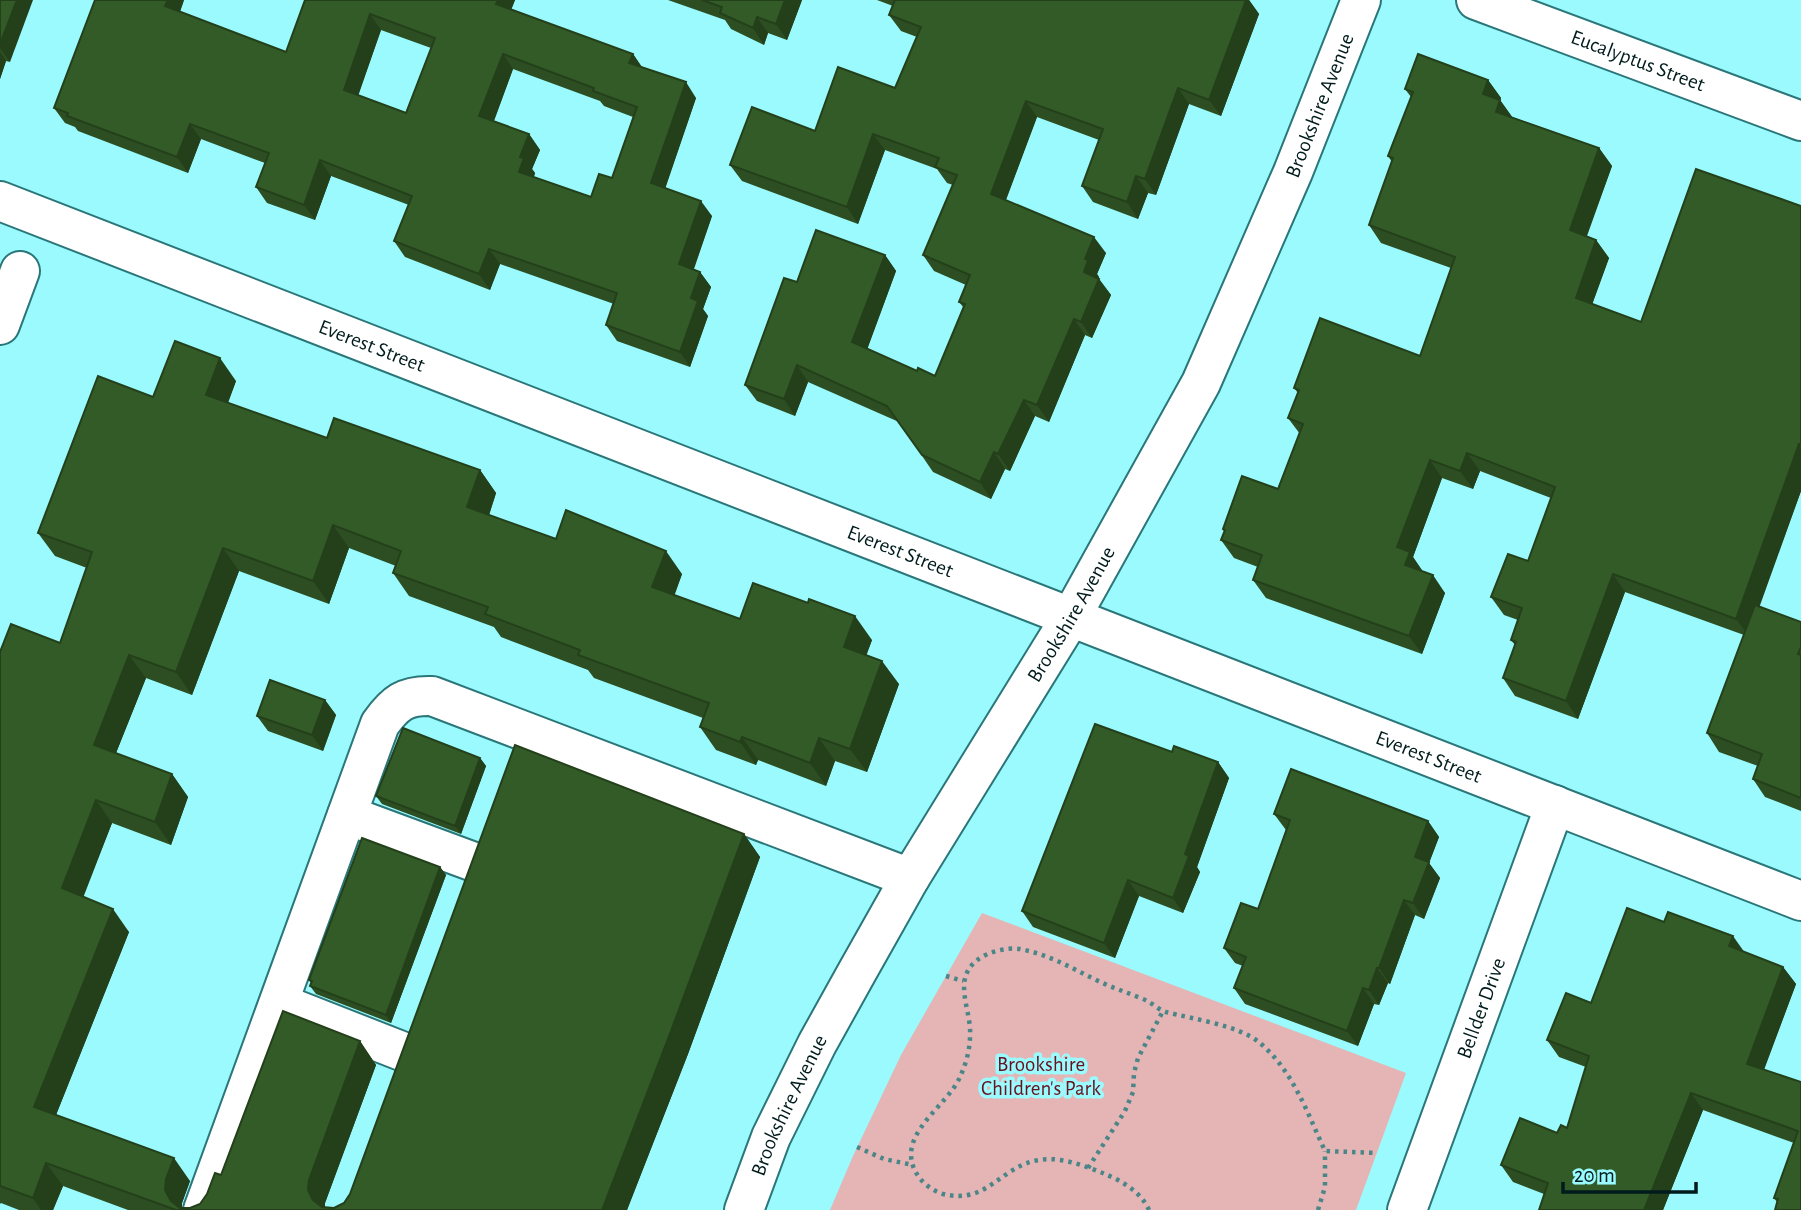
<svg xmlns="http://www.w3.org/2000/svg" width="1801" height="1210" viewBox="0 0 1801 1210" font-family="'Alegreya Sans',sans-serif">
  <rect width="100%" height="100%" fill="#9afafe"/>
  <!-- green -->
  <path fill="#e5b4b4" d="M982,913l424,160 -50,137h-526l23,-54 48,-101z"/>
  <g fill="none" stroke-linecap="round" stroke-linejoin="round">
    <!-- minor casing -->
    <g stroke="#2a7679" stroke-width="42">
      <g id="minor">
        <path id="s1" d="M1476,0l325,121"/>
        <path id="s2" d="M0,201l1801,700"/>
        <path d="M0,325l20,-54"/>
        <path d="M347,815l127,47"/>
        <path d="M279,1003l125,49"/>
        <path d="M203,1210l177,-486c15,-21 25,-29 52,-28l478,182"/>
        <path id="s3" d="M744,1210l27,-73 46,-93 40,-72 53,-94 161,-261 130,-234 92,-211 68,-172"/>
        <path id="s4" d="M1407,1210l148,-405"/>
      </g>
    </g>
    <!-- path -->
    <g stroke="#4a8688" stroke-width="4.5" stroke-dasharray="3.5 5" stroke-linecap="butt">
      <path d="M946,976l17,5"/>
      <path d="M857,1147l27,12 29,6"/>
      <path d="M1088,1168l37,-57 8,-19 1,-19 4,-15 25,-47"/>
      <path d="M1149,1210c-8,-18 -27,-29 -44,-36 -20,-8 -45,-18 -66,-14 -39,6 -51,45 -96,34 -13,-4 -25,-14 -30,-28 -12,-35 35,-61 47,-89 6,-13 10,-28 10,-41 2,-25 -18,-55 6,-75 11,-9 30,-14 44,-12 27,5 50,18 74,30 16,8 32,13 49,20 8,3 14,10 23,13 26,7 73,13 94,31 33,28 47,69 65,108l52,2"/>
      <path d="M1318,1210l7,-23v-36"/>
    </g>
    <!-- minor -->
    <use href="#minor" stroke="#fff" stroke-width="38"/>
  </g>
  <!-- wall -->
  <g fill="#2c4e22" fill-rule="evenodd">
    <path d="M0,0l10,62 -4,-1 -6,18z"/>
    <path d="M184,0l-4,12 106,40 19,-52h210l-4,10 122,44 9,13 54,31 -31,90 47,28 -18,53 6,3 11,15 -8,22 5,7 -18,51 -73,-26 -11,-16 8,-21 -114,-40 -10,26 -85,-33 -11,-16 15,-36 -78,-29 -16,44 -48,-17 -11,-16 9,-24 -64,-24 -13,34 -110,-42 -3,-4 -10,-4 -11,-15zM381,30l50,18 -25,65 -48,-18zM513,69l87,32 4,5 29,11 -21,61 -21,19 -57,-20 1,-4 -3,-4 8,-19 -11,-16 -35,-13z"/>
    <path d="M668,0h134l-15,40 -19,-7 -4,12 -33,-16 -6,-9z"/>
    <path d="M877,0h372l10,14 -38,102 -32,-12 -33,91 -8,-2 -10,26 -45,-17 -11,-16 17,-46 -62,-23 -31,83 100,53 -9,21 2,3v2l12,16 -19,43 -7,-3 -36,87 -14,-6 -25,55 -5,-2 -14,30 -58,-27 -34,-50 -91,-40 -13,34 -38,-15 -12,-16 52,-103 88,-27 11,16 -29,78 50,22 18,5 29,-68 -5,-6 7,-17 -32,-14 -11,-16 30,-70 -6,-2 -10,-14 -52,-19 -27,74 -116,-43 -12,-16 85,-34 80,-43 22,-51 -16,-6 -12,-16 4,-9z"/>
    <path d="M1488,80l13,18 -1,2 12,17 87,31 13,18 -25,70 9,4 13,18 -17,46 49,18 160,-116v285l-42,115 42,16v189l-36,-14 -12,-18 5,-13 -39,-14 -12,-19 37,-98 -119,-43 -47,127 -63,-23 -12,-18 12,-33 -4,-5 7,-20 -14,-5 -13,-18 37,-36 23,-63 -71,-27 -7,18 -31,-11 -29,79 9,14 23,22 -23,61 -156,-56 -13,-18 5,-13 -24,-9 -13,-18 3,-8 -1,-3 55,-40 22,-55 -12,-16 10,-25 -4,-5 126,-32 31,-88 -70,-25 -12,-18 23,-63 -4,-6 23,-59 -6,-8z"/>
    <path d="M236,381l-8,22 99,35 153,32 16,23 -7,22 67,24 126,35 -8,21 66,24 132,21 -6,15 33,29 -32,88 -32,-11 -9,25 -68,-26 -2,5 -40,-15 -16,-23 3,-9 -109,-40 -6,-8 -87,-33 -7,-10 -85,-31 -16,-23 3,-7 -47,-18 -20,56 -90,-33 -47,124 -46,-17 -30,75 56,21 16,23 -17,48 -59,-22 -29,73 46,36 -73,183 134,66 -8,22v5h8l10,-4 21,-29 139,-134 16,24 -51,138v4l9,1 10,-5 400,-369 16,23 -72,197 -61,156h-499l-65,-24 -10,24h-34l-18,-7 -1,1v-552l60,-9 27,-75 -32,-12 -17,-23 115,-136z"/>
    <path d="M325,700l11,15 -13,36 -55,-20 -11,-15z"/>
    <path d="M1172,752l46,10 11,16 -32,89 3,5 -17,41 -44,-17 -24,62 -82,-31 -11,-16z"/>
    <path d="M480,758l6,8 -25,68 -79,-30 -6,-8z"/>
    <path d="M1274,814l154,7 11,16 -10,26 11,15 -16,41 -9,-4 -25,69 -2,-1 -9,22 -5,-1 -16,42 -113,-42 -11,-16 9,-22 -8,-3 -11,-15 34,-39 28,-79z"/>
    <path d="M440,867l6,8 -55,148 -75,-29 -6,-8 1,-3 -2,-3z"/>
    <path d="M1743,951l40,16 13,17 -32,86 37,12v128l-24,-8 -3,-4 20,-55 -91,-33 -40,100h-124l5,-16 -31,-12 -12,-17 66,-37 19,-61 -27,-10 -12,-17 44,-37z"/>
  </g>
  <!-- shaded-wall -->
  <g fill="#24401b">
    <path d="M17,0h16l-23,62 -10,-14v-4z"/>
    <path d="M168,0h16l-8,22 -11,-16z"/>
    <path d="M498,0h17l-8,20 -11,-16z"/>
    <path d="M785,0h17l-15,40 -11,-16z"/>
    <path d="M1246,0h3l10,14 -38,102 -12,-16z"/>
    <path d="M370,14l11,16 -26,75 -11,-15z"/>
    <path d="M757,17l11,16 -4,12 -11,-17z"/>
    <path d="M0,52l6,9 -6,18z"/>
    <path d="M503,54l10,15 -23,62 -11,-15z"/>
    <path d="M633,54l10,15 -14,-6z"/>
    <path d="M1488,80l13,18 -1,2 13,18 -4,11 -26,-35z"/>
    <path d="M686,82l10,16 -34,100 -11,-15z"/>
    <path d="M1178,88l11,16 -33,91 -11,-16z"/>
    <path d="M1026,101l11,16 -35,93 -11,-16z"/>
    <path d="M190,124l11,15 -13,34 -11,-16z"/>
    <path d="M529,134l11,16 -8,19 3,4 -5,14 -11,-15 1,-15z"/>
    <path d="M873,134l12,16 -27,74 -11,-17z"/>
    <path d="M1599,148l13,18 -30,82 -12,-18z"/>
    <path d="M320,160l11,16 -16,44 -11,-15z"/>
    <path d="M1136,176l12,17 -10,26 -11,-17z"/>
    <path d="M701,201l11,15 -22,63 -11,-15z"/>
    <path d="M1094,237l12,16 -9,21 2,3 -4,11 -11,-16 1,-13z"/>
    <path d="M1596,240l13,18 -21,58 -12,-18z"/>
    <path d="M489,249l11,15 -10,26 -11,-16z"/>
    <path d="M885,255l11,16 -32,87 -12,-16z"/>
    <path d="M700,272l11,15 -8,22 5,7 -18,51 -10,-15 11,-54z"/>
    <path d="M1099,279l12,16 -19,43 -11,-16z"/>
    <path d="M1074,319l11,16 -36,87 -12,-17z"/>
    <path d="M220,358l16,23 -14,37 -16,-23z"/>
    <path d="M797,365l11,17 -13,34 -11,-17z"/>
    <path d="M1024,400l11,16 -25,55 -12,-17z"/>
    <path d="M1799,444l2,4v43l-52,145 -13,-17z"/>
    <path d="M994,452l11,17 -14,30 -11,-17z"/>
    <path d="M1467,453l13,18 -7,18 -13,-18z"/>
    <path d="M1430,460l12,18 -29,79 9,13 -4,13 -13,-18 -8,-18z"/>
    <path d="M480,470l16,23 -12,38 -17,-24z"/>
    <path d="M333,525l16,23 -20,56 -16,-23z"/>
    <path d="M223,548l16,23 -47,124 -16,-23z"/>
    <path d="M666,551l16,23 -13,37 -17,-24z"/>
    <path d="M1613,574l12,18 -47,127 -12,-18z"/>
    <path d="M1433,575l12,18 -23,61 -13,-18z"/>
    <path d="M855,616l17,24 -11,30 -17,-23z"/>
    <path d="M129,655l17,23 -36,90 -16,-23z"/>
    <path d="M882,661l17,23 -32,88 -17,-23z"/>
    <path d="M325,700l11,15 -13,36 -11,-16z"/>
    <path d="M742,737l16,23 -2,5 -16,-23z"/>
    <path d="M819,738l16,23 -9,25 -16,-23z"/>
    <path d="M480,758l6,8 -25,68 -6,-8z"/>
    <path d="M1218,762l11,16 -32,89 3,5 -17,41 -10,-15 12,-44z"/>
    <path d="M172,774l16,23 -17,48 -16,-23z"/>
    <path d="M96,800l16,23 -34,88 -16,-23z"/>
    <path d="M1428,821l11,16 -10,26 11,15 -16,41 -11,-16 2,-46z"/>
    <path d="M744,834l16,23 -72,197 -61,156h-25z"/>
    <path d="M440,867l6,8 -55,148 -5,-8z"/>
    <path d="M1128,880l11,16 -24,62 -11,-15z"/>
    <path d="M1404,900l11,15 -25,69 -11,-16z"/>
    <path d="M113,909l16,23 -79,198 -16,-23z"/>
    <path d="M1733,936l12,17 -16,-7z"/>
    <path d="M1783,967l13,17 -37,98 -12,-18z"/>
    <path d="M1377,968l11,15 -9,22 -10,-15z"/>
    <path d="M1363,988l11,16 -16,42 -11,-15z"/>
    <path d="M360,1041l16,24 -51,138v7l-12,-10 -5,-10 1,-10z"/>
    <path d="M1691,1093l12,17 -40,100h-19z"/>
    <path d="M174,1158l16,23 -8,22v7l-11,-9 -6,-11 1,-11z"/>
    <path d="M46,1163l17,23 -10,24h-12l-8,-12z"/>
  </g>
  <!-- building -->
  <g fill="#335b27" stroke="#24401b" stroke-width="2" fill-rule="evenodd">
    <path d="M0,0h17l-17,44z"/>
    <path d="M95,0h73l-3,6 121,46 19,-52h193l-2,4 137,50 -4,9 57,19 -35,101 50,18 -22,63 21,8 -9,26 7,3 -18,51 -74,-27 11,-32 -128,-44 -10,25 -85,-33 18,-45 -92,-36 -16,45 -48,-18 13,-34 -79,-29 -13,33 -110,-41 1,-3 -14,-5zM370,14l65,24 -29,75 -62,-23zM503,54l91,34 -1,3 44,16 -25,71 -13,-4 -8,23 -72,-25 5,-14 -4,-1 9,-23 -50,-18z"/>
    <path d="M702,0h83l-9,24 -19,-7 -4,11 -33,-15 2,-6z"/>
    <path d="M895,0h351l-37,100 -31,-12 -33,91 -9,-3 -9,26 -45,-16 21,-57 -77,-28 -35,93 103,43 -9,22 3,1 -4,12 15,7 -18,43 -7,-3 -37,86 -13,-5 -26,54 -4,-2 -14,30 -58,-27 -35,-49 -90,-41 -13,34 -39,-14 39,-107 13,4 19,-52 69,25 -33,87 65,29 1,-3 17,8 30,-72 -6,-2 11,-27 -47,-20 34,-80 -22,-8 4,-9 -66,-24 -26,73 -117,-42 22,-58 63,24 23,-64 57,21 26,-61 -32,-12z"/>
    <path d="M1418,54l70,26 -5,14 17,6 -4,12 103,36 -29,82 26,10 -20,58 65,24 55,-153 105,37v239l-2,-1 -63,175 -123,-45 -47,127 -63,-23 13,-36 -5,-2 11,-32 -31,-11 17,-43 20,7 27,-74 -88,-34 -7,18 -30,-11 -33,87 13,5 -5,13 28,10 -24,61 -156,-56 9,-25 -41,-15 4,-10 -2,-1 19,-53 36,13 25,-65 -15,-6 11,-28 -5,-2 26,-70 100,38 35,-99 -86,-32 24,-67 -5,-2 25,-64 -8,-3z"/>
    <path d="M175,341l45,17 -14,37 121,43 7,-20 146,52 -13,37 89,32 10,-29 100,41 -14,36 88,32 13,-36 55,20 1,-4 46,17 -11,31 38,14 -32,88 -31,-11 -9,25 -68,-26 -2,5 -40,-15 9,-24 -131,-48 2,-5 -95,-36 3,-7 -95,-34 8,-22 -68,-26 -20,56 -90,-33 -47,124 -47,-17 -35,90 78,29 -17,48 -59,-22 -34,88 51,21 -79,198 140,51 -8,21 -1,11 6,11 9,7h10l10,-4 7,-10 8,-21 6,2 62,-164 77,30 -51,139 -1,10 5,10 9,7 12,1 10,-5 6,-9 165,-449 229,89 -73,197 -69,179h-426l-130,-47 -13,35 -33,-12v-534l11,-28 49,19 32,-91 -54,-19 60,-157 55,21z"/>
    <path d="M1755,605l46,17v25l-3,7 3,1v143l-48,-19 9,-25 -55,-21z"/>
    <path d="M270,680l55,20 -13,35 -55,-19z"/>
    <path d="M1095,724l77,28 2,-6 44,16 -33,92 4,2 -16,42 -45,-18 -24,63 -82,-32z"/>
    <path d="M403,728l77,30 -25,68 -79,-30z"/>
    <path d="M1291,769l137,52 -13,36 14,5 -16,41 -9,-3 -25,68h-2l-8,22 -6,-2 -16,43 -113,-43 12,-31 -22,-9 17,-45 17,6 32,-89 -16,-6z"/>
    <path d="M362,838l78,29 -54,148 -76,-29 2,-5 -3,-1z"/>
    <path d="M1627,908l37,14 4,-10 65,24 -4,10 54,21 -36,97 54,18v128h-26l3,-11 -4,-1 24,-67 -107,-38 -47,117h-105l9,-27 -47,-18 19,-47 37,15 4,-8 6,3 22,-72 -42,-16 19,-47 25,10z"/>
  </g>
  <g text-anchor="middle" stroke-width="7" stroke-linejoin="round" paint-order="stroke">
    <!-- street labels -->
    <g font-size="21" fill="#001b1c" stroke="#9afafe">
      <text dy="7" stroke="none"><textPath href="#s1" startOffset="173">Eucalyptus Street</textPath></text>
      <text dy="7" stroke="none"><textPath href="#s3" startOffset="1248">Brookshire Avenue</textPath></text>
      <text dy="7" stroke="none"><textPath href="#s2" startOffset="399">Everest Street</textPath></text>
      <text dy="7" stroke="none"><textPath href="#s2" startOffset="966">Everest Street</textPath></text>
      <text dy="7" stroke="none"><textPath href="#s3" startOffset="681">Brookshire Avenue</textPath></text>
      <text dy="7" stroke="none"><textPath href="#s2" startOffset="1533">Everest Street</textPath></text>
      <text dy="7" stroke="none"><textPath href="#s4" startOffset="215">Bellder Drive</textPath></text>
      <text dy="7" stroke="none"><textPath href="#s3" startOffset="114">Brookshire Avenue</textPath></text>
    </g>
    <!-- park labels -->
    <g font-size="21" fill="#67121e" stroke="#9afafe">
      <text x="1041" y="1071">Brookshire<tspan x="1041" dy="24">Children's Park</tspan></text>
    </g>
  </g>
  <!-- scale -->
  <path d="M1563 1182v10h133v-10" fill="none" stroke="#001b1c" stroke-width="3.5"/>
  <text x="1574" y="1182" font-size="21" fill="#001b1c" stroke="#9afafe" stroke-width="5" paint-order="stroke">20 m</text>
</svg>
